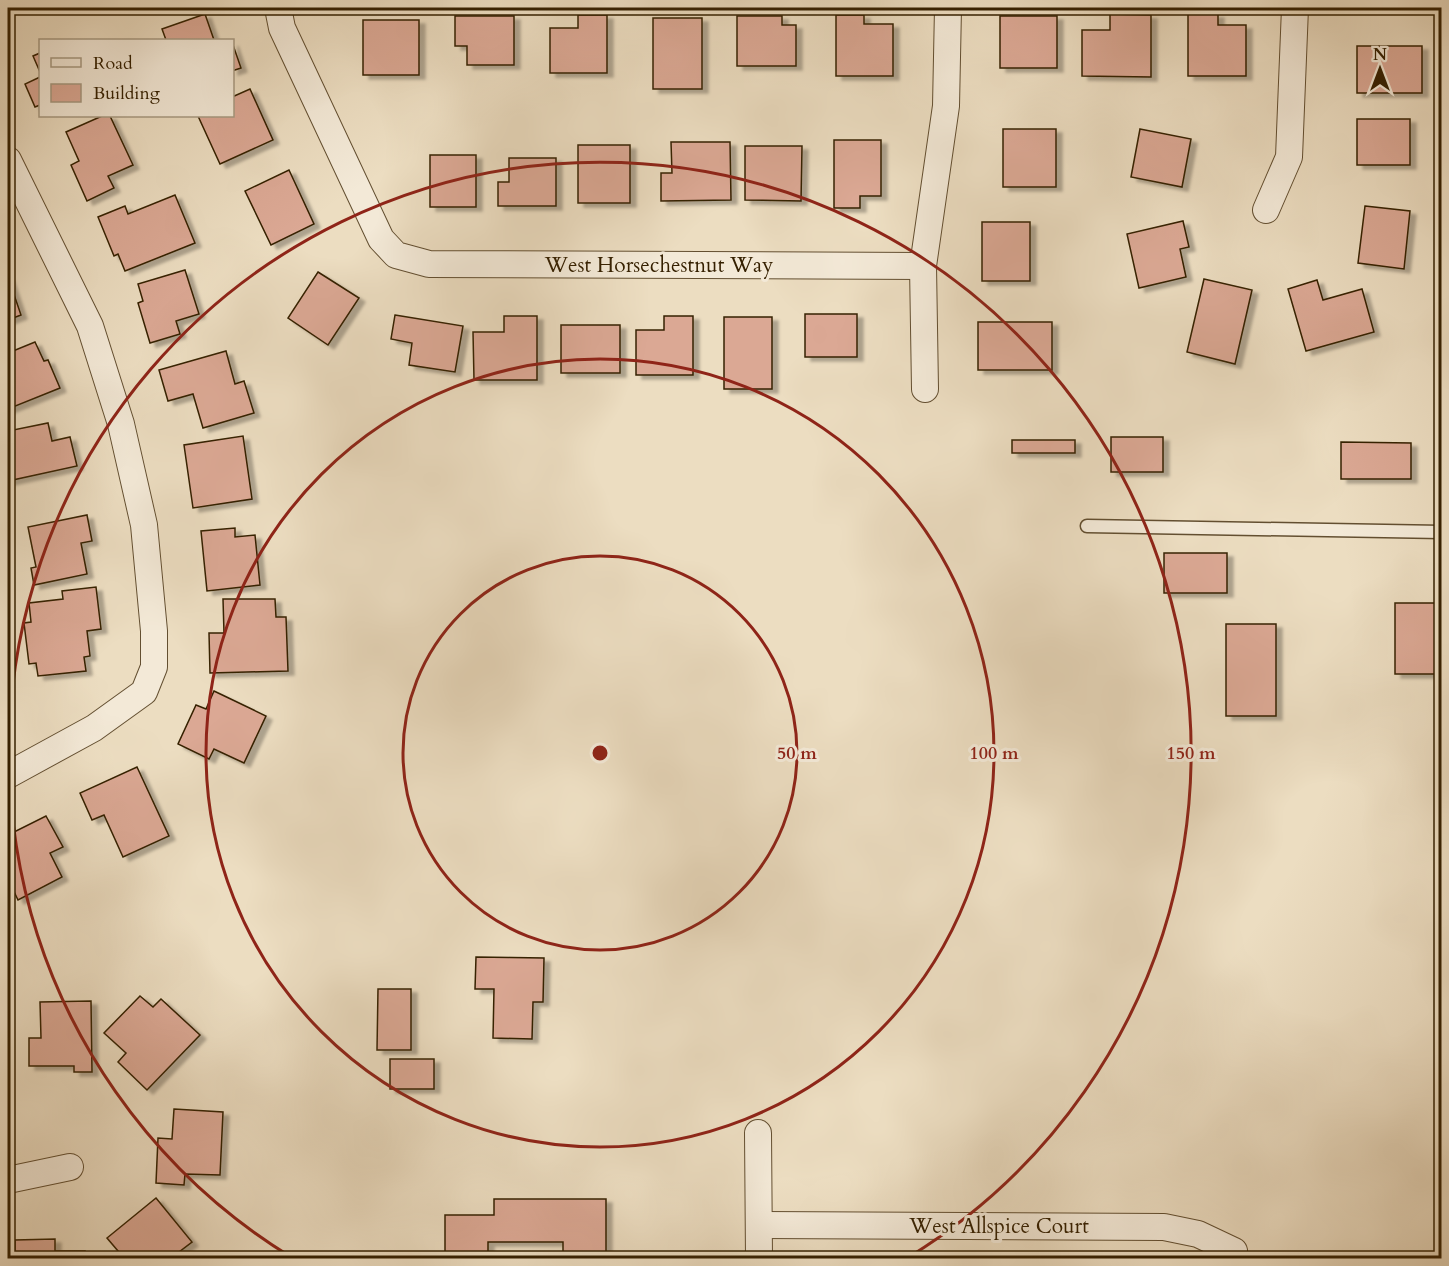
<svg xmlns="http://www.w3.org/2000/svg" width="1449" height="1266" viewBox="0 0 1449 1266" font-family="Cardo,serif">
  <defs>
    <filter id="shadow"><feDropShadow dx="6" dy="4" stdDeviation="1.5" flood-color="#0004"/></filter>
  </defs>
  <rect width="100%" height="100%" fill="#ecddc1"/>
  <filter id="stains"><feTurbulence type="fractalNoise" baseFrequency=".00333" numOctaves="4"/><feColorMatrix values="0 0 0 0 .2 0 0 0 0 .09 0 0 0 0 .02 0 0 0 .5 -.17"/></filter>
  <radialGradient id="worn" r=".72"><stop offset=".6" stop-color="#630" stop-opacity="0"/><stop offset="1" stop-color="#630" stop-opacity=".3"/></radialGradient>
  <!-- building -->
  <g fill="#dba894" stroke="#352001" stroke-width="1.5" filter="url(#shadow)">
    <path d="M205,14l9,26h-48l-4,-11z"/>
    <path d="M1110,14l41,1v62l-69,-1v-46h28z"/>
    <path d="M1188,14h30v11h28v51h-58z"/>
    <path d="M578,15h29v58h-57v-45h28z"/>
    <path d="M836,15h28v9h29v52h-57z"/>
    <path d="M455,16h59v49h-47v-19h-12z"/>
    <path d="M737,16h45v9h14v41h-59z"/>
    <rect x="1000" y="16" width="57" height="52"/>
    <rect x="653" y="18" width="49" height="71"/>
    <rect x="363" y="20" width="56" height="55"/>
    <path d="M232,42l9,26 -9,3z"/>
    <rect x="1357" y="46" width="65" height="47"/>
    <path d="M40,53v19l-7,-16z"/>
    <path d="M40,77v28l-5,2 -10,-23z"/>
    <path d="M250,89l23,51 -53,24 -22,-48h34v-19z"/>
    <path d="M102,116h8l23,49 -25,11 6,12 -27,13 -16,-36 8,-4 -13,-29z"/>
    <rect x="1357" y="119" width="53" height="46"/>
    <rect x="1003" y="129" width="53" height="58"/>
    <path d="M1140,129l51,10 -9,48 -51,-10z"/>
    <path d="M834,140h47v56h-21v12h-26z"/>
    <path d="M671,142h59l1,58 -70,1v-28h11z"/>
    <rect x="578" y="145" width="52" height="58"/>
    <path d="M745,146h57l-1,55 -56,-1z"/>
    <rect x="430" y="155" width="46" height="52"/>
    <path d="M509,158h47v48h-58v-24h11z"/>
    <path d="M289,170l25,54 -43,21 -26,-54z"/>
    <path d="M175,195l20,48 -70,28 -7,-17 -4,2 -16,-39 27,-11 3,8z"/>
    <path d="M1365,206l45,5 -6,58 -46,-6z"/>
    <path d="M1183,221l6,26 -9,2 6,28 -47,11 -12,-54z"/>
    <rect x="982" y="222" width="48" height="59"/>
    <path d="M185,270l14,44 -23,7 4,13 -30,9 -12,-40 5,-2 -5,-17z"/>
    <path d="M318,272l41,26 -31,47 -40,-27z"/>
    <path d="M8,277l13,38 -13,5z"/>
    <path d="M1204,279l48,11 -17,74 -48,-12z"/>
    <path d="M1317,280l6,20 39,-11 12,43 -68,19 -18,-62z"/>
    <rect x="805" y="314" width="52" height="43"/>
    <path d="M395,315l68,11 -8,46 -46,-7 3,-22 -21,-4z"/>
    <path d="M504,316h33v64h-63l-1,-48h31z"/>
    <path d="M664,316h29v59h-57v-45h28z"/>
    <rect x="724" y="317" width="48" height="72"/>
    <rect x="978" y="322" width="74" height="48"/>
    <rect x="561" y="325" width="59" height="48"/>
    <path d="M35,342l9,19 4,-1 12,28 -52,21v-56z"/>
    <path d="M226,351l9,33 9,-3 10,32 -51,15 -10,-34 -25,7 -9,-31z"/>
    <path d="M48,423l4,18 18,-4 7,29 -69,15v-50z"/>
    <path d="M243,436l9,63 -59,9 -9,-63z"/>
    <rect x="1111" y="437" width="52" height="35"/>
    <rect x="1012" y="440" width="63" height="13"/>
    <path d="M1341,442l70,1v36h-70z"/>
    <path d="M87,515l5,26 -11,2 6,31 -53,11 -3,-17 5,-1 -8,-40z"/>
    <path d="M235,528v9l20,-2 5,50 -53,6 -6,-60z"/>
    <rect x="1164" y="553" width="63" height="40"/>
    <path d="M96,587l5,42 -14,2 3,25 -6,1 2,14 -48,5 -2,-13 -7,1 -5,-41 7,-1 -2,-19 34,-4 -1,-8z"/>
    <path d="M223,599h52l1,18h10l2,54 -78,2 -1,-40h15z"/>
    <rect x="1395" y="603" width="42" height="71"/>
    <rect x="1226" y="624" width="50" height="92"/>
    <path d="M214,691l52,25 -22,47 -30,-14 -5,10 -31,-15 18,-39 10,4z"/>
    <path d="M137,767l32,69 -46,21 -19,-42 -12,5 -12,-27z"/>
    <path d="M46,816l17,31 -13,6 12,24 -44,23 -10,-21v-44z"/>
    <path d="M476,957l68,1 -1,44h-10l-1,37 -39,-1 1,-49h-19z"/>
    <path d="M378,989h33v61h-34z"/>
    <path d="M140,996l13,11 8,-8 39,36 -53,55 -29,-28 8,-9 -22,-20z"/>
    <path d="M91,1001l1,71h-18v-6h-45v-28h12l-1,-36z"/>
    <rect x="390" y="1059" width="44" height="30"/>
    <path d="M174,1109l49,3 -3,63 -35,-1 -1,11 -28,-2 2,-45 14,1z"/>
    <path d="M156,1198l36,44 -21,16h-32l-5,-6 -10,6 -17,-20z"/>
    <path d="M494,1199h112v59h-43v-16h-75v16h-43v-43h49z"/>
    <path d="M55,1239v12h30v7h-70v-18z"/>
  </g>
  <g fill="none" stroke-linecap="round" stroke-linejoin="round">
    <!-- lane casing -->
    <g stroke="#634f31" stroke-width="15">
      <path id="lane" d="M1087,526l355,6"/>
    </g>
    <!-- street casing -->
    <g stroke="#634f31" stroke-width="28">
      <g id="street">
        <path d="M278,8l4,20 99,211 15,16 33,9 494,2"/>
        <path d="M8,160l82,166 31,98 23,101 10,106v36l-10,25 -50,36 -86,47"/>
        <path d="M1266,210l23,-53 6,-149"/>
        <path d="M925,389l-2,-123 23,-160 2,-98"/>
        <path d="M758,1133l1,125"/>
        <path d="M8,1180l62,-13"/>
        <path d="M759,1225l405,2 34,7 36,17"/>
      </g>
    </g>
    <!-- lane -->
    <use href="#lane" stroke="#f3e9d7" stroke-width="12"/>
    <!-- street -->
    <use href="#street" stroke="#f3e9d7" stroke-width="26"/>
  </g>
  <!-- distance rings -->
  <g fill="none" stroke="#8f2418" stroke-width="3">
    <circle cx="600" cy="753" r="197"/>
    <circle cx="600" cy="753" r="394"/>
    <path d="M291 1257A591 591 0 1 1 909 1257"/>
  </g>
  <g text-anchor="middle" stroke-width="6" stroke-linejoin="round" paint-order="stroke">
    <!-- street labels -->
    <g font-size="21" fill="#352001" stroke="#f3e9d7">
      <text x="659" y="272">West Horsechestnut Way</text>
      <text x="999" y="1233">West Allspice Court</text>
    </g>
  </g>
  <circle cx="600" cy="753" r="9" fill="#8f2418" stroke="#f3e9d7" stroke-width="3"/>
  <g font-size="18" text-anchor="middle" font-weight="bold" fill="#8f2418" stroke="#f3e9d7" stroke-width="6" stroke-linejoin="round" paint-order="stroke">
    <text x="797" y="759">50 m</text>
    <text x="994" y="759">100 m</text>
    <text x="1191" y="759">150 m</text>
  </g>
  <!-- margin -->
  <rect width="1449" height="1266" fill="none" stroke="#ecddc1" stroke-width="30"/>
  <rect x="9" y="9" width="1431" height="1248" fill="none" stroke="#352001" stroke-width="3"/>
  <rect x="15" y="15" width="1419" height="1236" fill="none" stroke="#352001" stroke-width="1.5"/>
  <!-- legend -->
  <rect x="39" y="39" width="195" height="78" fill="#f3e9d7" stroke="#a79981" stroke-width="1.5"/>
  <rect x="51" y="58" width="30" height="9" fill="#f3e9d7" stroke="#a79981" stroke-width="1.5"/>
  <text x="93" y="69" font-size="18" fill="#352001">Road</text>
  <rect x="51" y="84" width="30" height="18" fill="#dba894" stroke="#a79981" stroke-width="1.5"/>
  <text x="93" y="99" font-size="18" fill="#352001">Building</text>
  <!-- north arrow -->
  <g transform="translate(1380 69)" stroke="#f3e9d7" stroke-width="4.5" paint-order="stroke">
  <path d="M0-4.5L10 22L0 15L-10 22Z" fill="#352001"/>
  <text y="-9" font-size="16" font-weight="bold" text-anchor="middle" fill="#352001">N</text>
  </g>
  <rect width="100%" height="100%" filter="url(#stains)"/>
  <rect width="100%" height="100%" fill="url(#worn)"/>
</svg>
